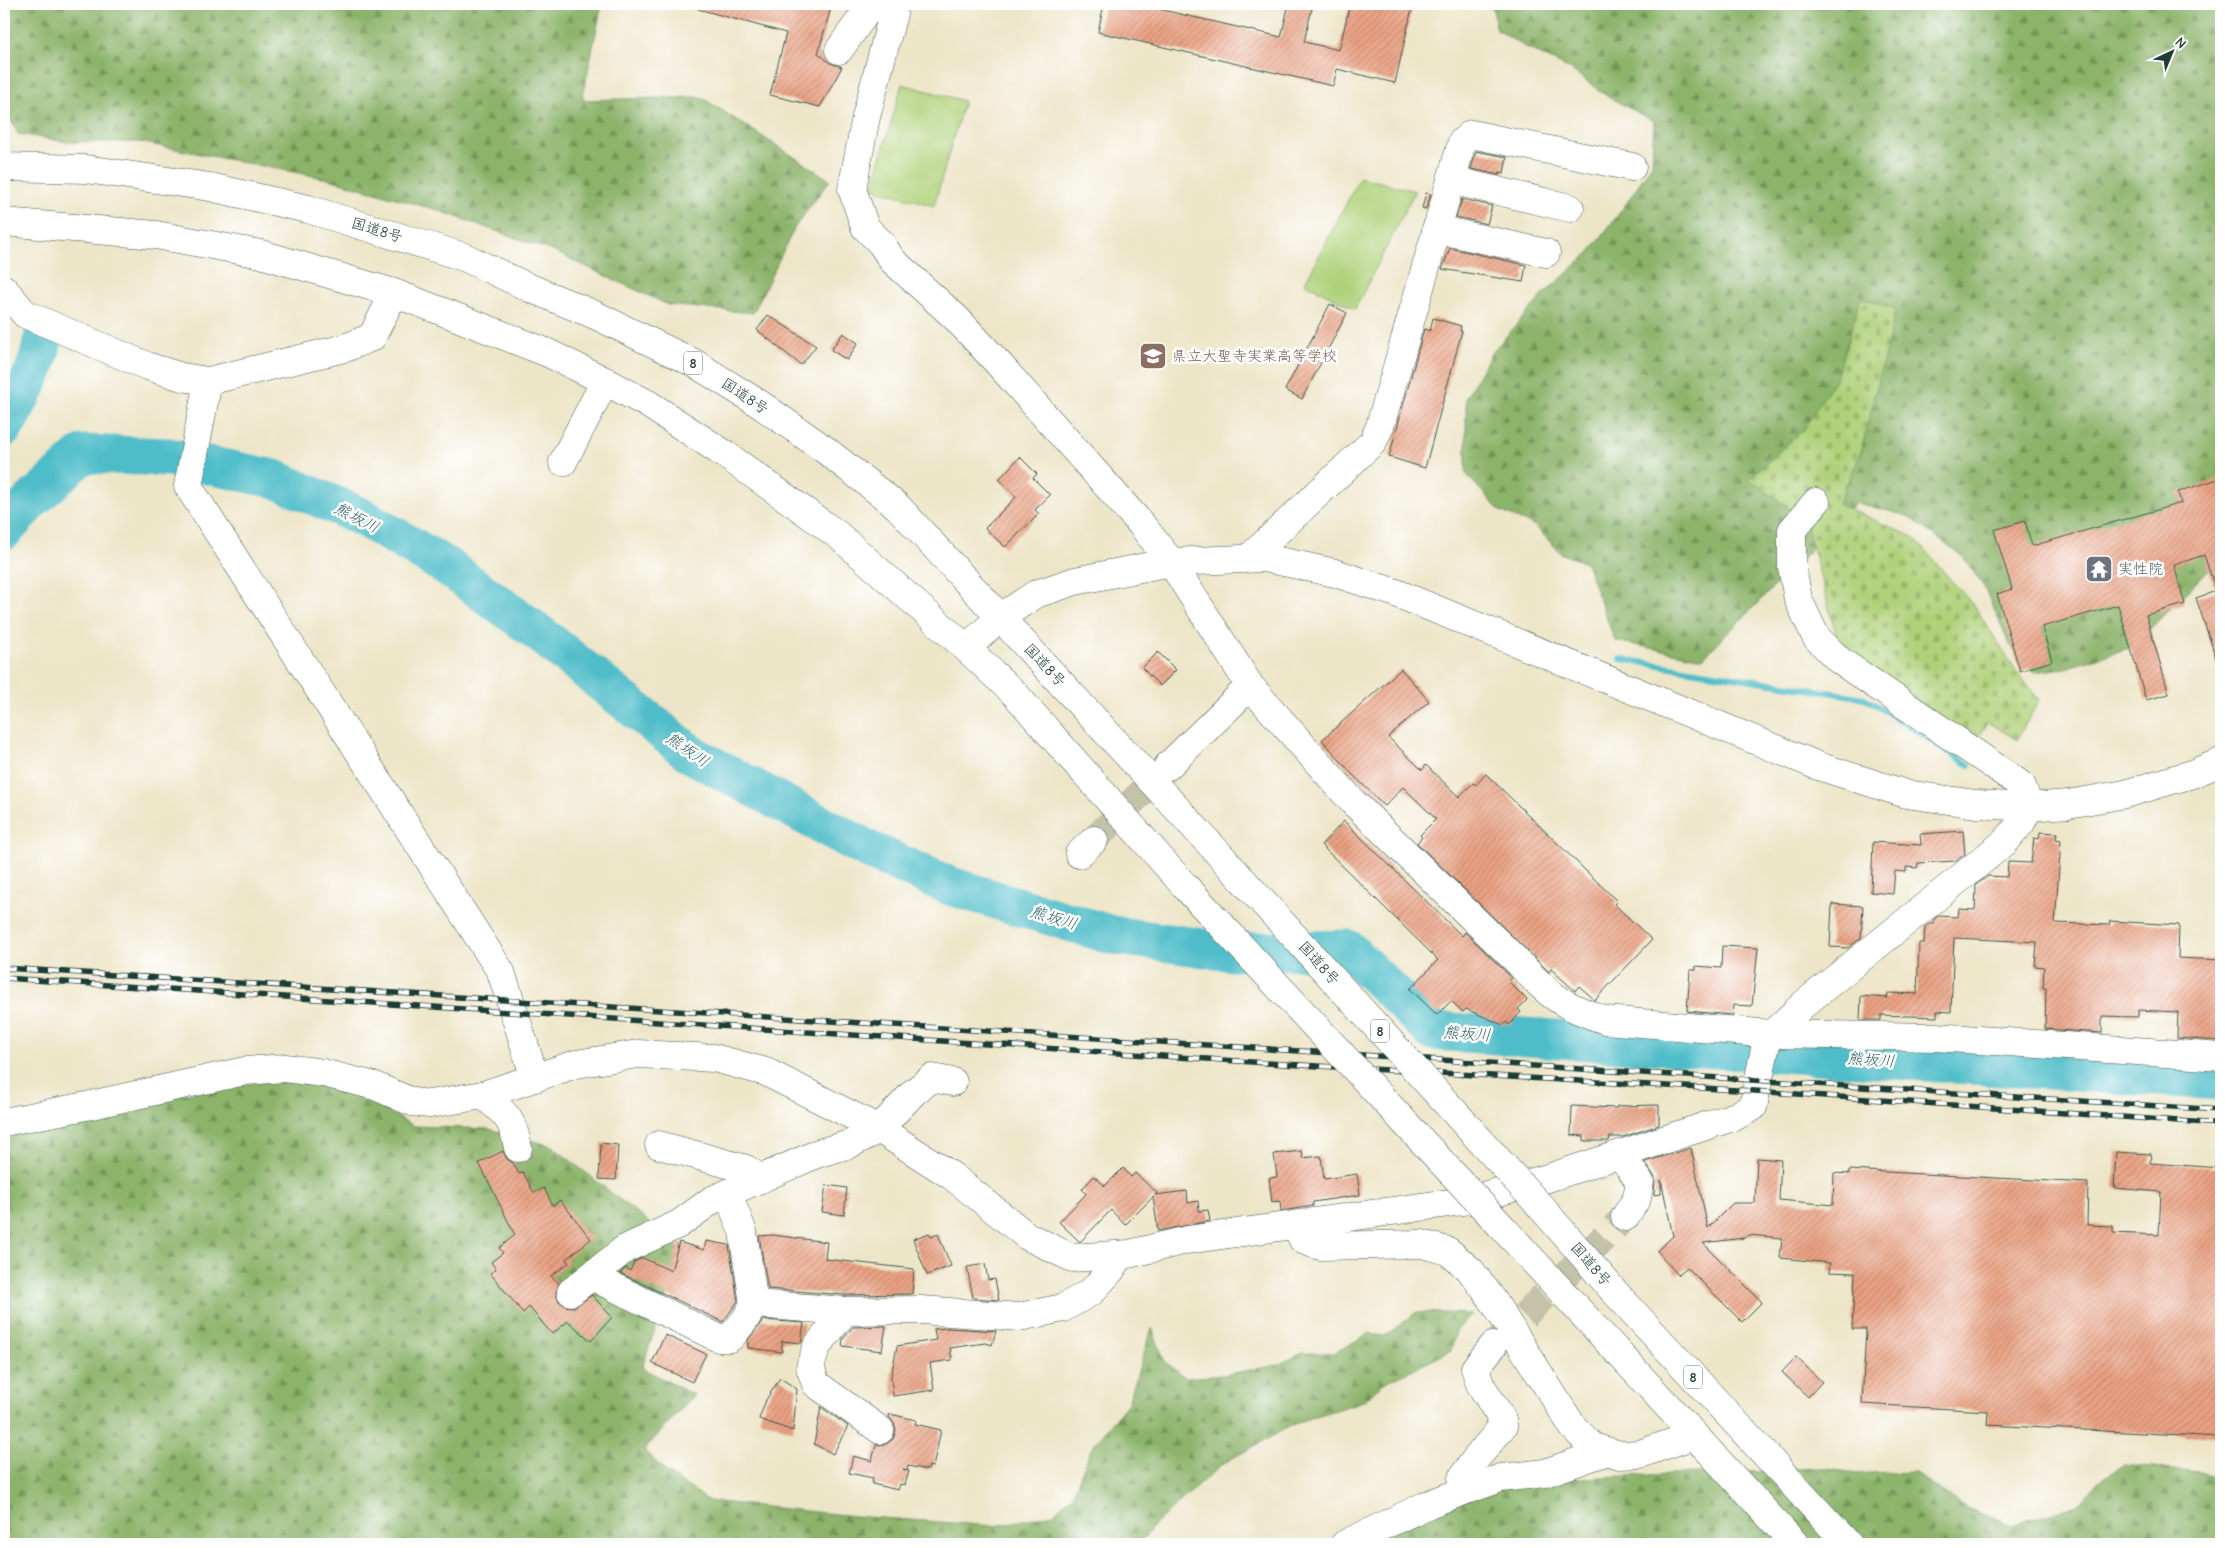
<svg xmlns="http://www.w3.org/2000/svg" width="2225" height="1548" viewBox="0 0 2225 1548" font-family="'Comic Neue','Klee One',sans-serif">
  <defs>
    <pattern id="forest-firs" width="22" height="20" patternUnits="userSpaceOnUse" patternTransform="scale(1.25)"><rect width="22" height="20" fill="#8bb369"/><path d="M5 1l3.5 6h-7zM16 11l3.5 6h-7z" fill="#719357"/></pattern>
    <pattern id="cemetery-stones" width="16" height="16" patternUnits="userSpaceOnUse" patternTransform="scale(1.25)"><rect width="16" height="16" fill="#afd179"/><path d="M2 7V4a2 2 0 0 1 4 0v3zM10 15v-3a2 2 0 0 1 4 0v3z" fill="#96b469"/></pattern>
    <pattern id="building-hatch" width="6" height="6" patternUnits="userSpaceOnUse" patternTransform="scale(1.25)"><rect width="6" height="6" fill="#eba283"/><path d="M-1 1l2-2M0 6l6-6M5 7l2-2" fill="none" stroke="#be856c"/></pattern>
  </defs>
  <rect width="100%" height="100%" fill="#fff"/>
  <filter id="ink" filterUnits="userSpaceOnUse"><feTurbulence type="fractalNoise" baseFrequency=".02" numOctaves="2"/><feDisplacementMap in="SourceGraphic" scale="10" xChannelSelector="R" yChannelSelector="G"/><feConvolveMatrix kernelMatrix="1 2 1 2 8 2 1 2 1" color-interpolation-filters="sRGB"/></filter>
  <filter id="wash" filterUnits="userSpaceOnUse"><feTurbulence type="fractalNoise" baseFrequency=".0096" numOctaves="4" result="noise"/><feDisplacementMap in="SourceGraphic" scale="20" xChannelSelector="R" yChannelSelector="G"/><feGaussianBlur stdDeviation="1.12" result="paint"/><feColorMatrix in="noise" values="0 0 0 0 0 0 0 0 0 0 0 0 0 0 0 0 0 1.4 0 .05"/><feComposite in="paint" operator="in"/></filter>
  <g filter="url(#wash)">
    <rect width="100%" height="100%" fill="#ede5c7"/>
    <!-- forest -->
    <g fill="url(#forest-firs)" stroke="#55784e">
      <path d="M4,4h598l-20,96 119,-3 129,83 -35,47 -42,86 -85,-8 -113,-53 -121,-43 -105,-30 -190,-37h-72l-49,-8 -14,-28z"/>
      <path d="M1492,4h729v553l-89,90 -67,21 -32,4 -23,-27 -26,-58 -21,-30 -55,-41 -51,-13 -154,155 -88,-17 -29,-78 -24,-9 -27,-28 -35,-15 -34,-37v-77l26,-45 53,-59 44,-40 35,-46 28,-43 2,-43 -44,-23 -40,-29 -43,-21 -30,-18z"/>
      <path d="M275,1081l49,3 39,7 22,19 29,16 75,3 63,17 123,97 3,10 -5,23 -31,92 52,27 -50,55 23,23 42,28 146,15 140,10 58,-12 20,-20 19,-47 36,-44 24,-75 13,34 21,16 36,-3 56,-10 24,-12h32l34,-19 17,2 32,-24 55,2 -16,17 -5,20 -69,33 -16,16 -68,22 -76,42 -67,60 -16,20h-1135v-414l209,-42z"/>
      <path d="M2124,1464l77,8 20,7v65h-858l129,-55 109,-12 216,-9 50,6 48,-2 49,35 47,18 66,-20 21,-23z"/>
    </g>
    <!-- cemetery -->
    <path fill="url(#cemetery-stones)" stroke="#678756" d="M1861,298l35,11 -36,146 -22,49 75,33 62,70 40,62 24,31 -22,40 -29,-18 -12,18 -136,-91 -35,-130 -56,-40 54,-49 33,-52z"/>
    <!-- pitch -->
    <g fill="#afd179" stroke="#678756">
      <path d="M902,84l62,17 -30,105 -62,-18z"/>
      <path d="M1360,177l55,14 -60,118 -50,-26z"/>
    </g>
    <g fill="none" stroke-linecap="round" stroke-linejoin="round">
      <!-- stream -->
      <path stroke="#50bdc9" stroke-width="6" d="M1621,659l244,39 104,67"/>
      <!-- river -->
      <g stroke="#50bdc9" stroke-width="39">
        <path d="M4,428c17,-30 36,-61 40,-95"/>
        <path d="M4,531l26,-29 53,-48 86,3 106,22 87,38 84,49 89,64 156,124 178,96 81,36 162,49 120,17 116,-3 84,82 789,50"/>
      </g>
    </g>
    <g id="blocks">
      <!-- building -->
      <g fill="url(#building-hatch)">
        <path d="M699,4h133l-14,49 12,10 12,4 -22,40 -50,-12 16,-62 -88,-24z"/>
        <path d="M1104,4h32l145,33 8,-33h24l-9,38 35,8 11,-46h63l-18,79 -58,-14 -4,17 -235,-54z"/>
        <path d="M1476,151l31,6 -3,16 -4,-1 -1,3 -28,-6z"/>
        <path d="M1426,193l5,1 -5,15 -4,-1z"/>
        <path d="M1462,199l30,7 -5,18 -31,-7z"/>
        <path d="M1450,248l76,17 -3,17 -81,-13z"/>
        <path d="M1330,304l17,9 -45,86 -17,-9z"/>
        <path d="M768,315l48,31 -15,19 -44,-35z"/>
        <path d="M1433,318l28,8 -1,5h2l-37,137 -36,-11 35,-128 6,2z"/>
        <path d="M843,333l15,10 -11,17 -16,-10z"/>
        <path d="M1020,457l17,17 -4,4 17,17 -15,15 4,4 -34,33 -20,-19 31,-31 -17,-18z"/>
        <path d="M2221,478v185l-3,1 -22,-66 20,-7 -12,-36 -30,10 11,39 -39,11 23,79 -23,6 -28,-95 -76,22 10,34 -32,10 -23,-77 15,-5 -18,-59 31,-9 7,25 149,-43 -3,-11z"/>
        <path d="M1158,652l18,18 -16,16 -18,-18z"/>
        <path d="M1401,669l28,32 -41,36 34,33 4,-5 33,32 14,-14 3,2 10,-11 131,127 -3,3 38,36 -57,60 -16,-14 -4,5 -24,-22 -2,3 -132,-129 5,-6 -2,-2 16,-16 -33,-32 -18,19 -32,-31 -31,-35z"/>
        <path d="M1344,821l118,115 3,-4 47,46 -4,3 19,19 -9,9 3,3 -12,13 -3,-3 -3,3 -37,-16 -3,3 -12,-11 -14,14 -27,-26 28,-29 -117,-115z"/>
        <path d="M1963,831l2,23 -9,7 -38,2 -1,5 -11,-1v5l-11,-1 -2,23 -22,-2 2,-50 48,3 -1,-11z"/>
        <path d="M2040,832l17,1 -1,6 5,1 -6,83 54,2 1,-4 69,4 -1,33 43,2v81l-44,-3 1,-26 -40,-2v7l-36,-1v17l-57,-4 1,-41h-3l1,-21 -9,-1 2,-24 -83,-4 -3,74 -14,-1v6l-56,-2v5h-21l1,-24 26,2 1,-5 29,1 2,-51h5l1,-16 4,-3h5v-5l4,-3 20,1 1,-8 16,1 1,-25 12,-9 19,1 1,-15 23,1 3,-25 5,1z"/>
        <path d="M1832,904l31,2 -2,32 -13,10 -18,-1z"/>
        <path d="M1722,946l36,2 -6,58 -18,-1 -1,10 -46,-4 3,-41h6v-4l25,2z"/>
        <path d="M1659,1105v20l-36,12h-13l-1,4h-25v-5l-13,-1 1,-29 45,2v-2z"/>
        <path d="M601,1143l17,2 -2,35 -17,-1z"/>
        <path d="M1691,1148l17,80 25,-25h22l2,-45 24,2 -2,40 54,5 1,-32 15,1v-4l239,13 -1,42 26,1v7l46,2 2,-43 -47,-4 2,-36 35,2 -1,9 71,5v269l-234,-12 1,-14 -126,-7 4,-75h-14l3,-56 -26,-1 1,-9 -50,-5 2,-20 -33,-3 -5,3 -41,5 59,59 -20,20 -55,-55 -9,8 -21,-24 16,-15 -12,-56v14l-7,1 1,-17 -10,-16z"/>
        <path d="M503,1151l4,8 6,4 6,11 4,-2 11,21 10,-5 9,18 7,-6 31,39 -25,20 3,4 -18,13 8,7 -3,11 3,7 6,5 9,1 18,-12 20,22 -21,24 -23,-20 -16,13 -23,-27 -6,6 -33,-40 6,-4 -5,-7 12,-9 -4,-5 16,-13 -36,-72z"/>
        <path d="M1302,1151l1,7 18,-2 3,23 33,-5 3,21 -47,7v4l-32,5 -1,-10 -8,1 -3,-24 8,-1 -3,-23z"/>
        <path d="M1123,1168l8,9 4,-4 22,20 -2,2 32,-4 1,12 10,-2 1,10 9,-1 2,11 -52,10 -5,-34 -28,28 -14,-15 -31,32 -21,-20 27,-28 -4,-5 12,-13 11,10z"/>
        <path d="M826,1185l21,3 -3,27 -22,-3z"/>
        <path d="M929,1233l2,4 7,-3 13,32 -24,9 -14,-36z"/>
        <path d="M772,1235l55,7 -2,17 89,10 -2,25 -66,1 -78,-6 -9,-53z"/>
        <path d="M706,1241l23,4 9,56 -15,21 -103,-49 6,-5 4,3 4,-9 9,-4 28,13 8,-29 25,8z"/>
        <path d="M985,1264l3,16 7,-1 4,21 -26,-2 -6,-31z"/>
        <path d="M763,1320l41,3 -3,20 -19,-2v11l-34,-4v-8z"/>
        <path d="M886,1326l-4,25 -40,-5 1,-7 10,-12z"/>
        <path d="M947,1328l49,3 -4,14 -7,-2 -35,5 2,12 -22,3 4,27 -41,6 -2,-20 6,-30 39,-6 -2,-11z"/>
        <path d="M665,1335l41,19 -14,28 -40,-19z"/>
        <path d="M1796,1357l26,25 -14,15 -26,-25z"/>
        <path d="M780,1378l17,11 -4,42 -34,-12 7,-19z"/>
        <path d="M821,1407l27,19 -15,28 -19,-10z"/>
        <path d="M890,1414l26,6 -1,4 26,6 -8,37 -4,-1 -1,4 -20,-4 -1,4 -4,-1 6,2 -4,14 -5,-1 -2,6 -26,-6 1,-6 -24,-5 4,-17 19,5 4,-16 10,-1 7,-5 3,-8 -2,-8 -5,-6z"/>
      </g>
    </g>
  </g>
  <g filter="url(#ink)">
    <use href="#blocks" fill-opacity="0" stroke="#3e564a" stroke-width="1"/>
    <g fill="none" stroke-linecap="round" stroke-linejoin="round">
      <!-- minor-tunnel -->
      <g stroke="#c4c3aa" stroke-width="28" stroke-dasharray="28 14" stroke-linecap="butt">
        <path d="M1094,840l74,-74"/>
        <path d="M1494,1345l131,-128"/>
      </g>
      <!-- minor casing -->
      <g stroke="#3e564a" stroke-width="29">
        <g id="minor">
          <path d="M889,4l4,10 -27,103 -14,72 13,38 16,16 11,17 64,58 41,44 144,162 30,38 79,124 102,115 168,163c28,31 44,43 85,56l167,14 164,3 285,20"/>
          <path d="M839,50l33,-46"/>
          <path d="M1451,180l119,28"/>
          <path d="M1436,229l110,24"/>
          <path d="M4,289l21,25 122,52 35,11 26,4 137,-33 27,-11 22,-44"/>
          <path d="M208,381l-20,105 313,486 34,106"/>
          <path d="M1249,558l124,-116 7,-16 82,-284 9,-8 161,33"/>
          <path d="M966,648l35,-31 35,-23 39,-13 96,-19 94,-4 70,15 61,20 422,173 88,28 70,10 53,3 39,-3 57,-10 67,-20 29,-12"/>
          <path d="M1168,766l82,-80"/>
          <path d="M1079,854l15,-14"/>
          <path d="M483,1095c22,18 30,23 35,53"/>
          <path d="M4,1122l87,-17 154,-34 40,-3 38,5 52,13 37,16 18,2 53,-9 93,-31 62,-10 76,4 52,14 113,57 73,47 75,60 45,22 57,-4 58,-14 283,-40 81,-23 185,-61 17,-9 13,-63 6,-10 32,-30 201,-162 16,-19 8,-16 -7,-21 -9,-7 -174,-119 -23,-23 -18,-38 -6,-32v-37l24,-28"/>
          <path d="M659,1145l87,24 15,10"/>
          <path d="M1620,1154l20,28 -3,16 -12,19"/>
          <path d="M1296,1226l7,14 17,6 102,-2 26,7 23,20 21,28 81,128 20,20 27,8 20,-1 54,-19"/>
          <path d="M591,1276l127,62h12l15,-18 9,-16 -11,-72 -15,-38"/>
          <path d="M571,1292l54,-43 54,-25 33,-24 107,-47 31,-9 29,-15 35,-37 18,-14 21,4"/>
          <path d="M754,1304l91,7 76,-1 98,7 44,-9 28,-16 20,-22 10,-15"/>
          <path d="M845,1311l-28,35 -7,21 6,17 64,46"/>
          <path d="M1461,1492l1,-14 12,-17 29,-35 -1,-7 -22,-35 -5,-16 18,-22"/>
          <path d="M1345,1544l84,-40 32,-12 40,-14 44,-5 60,-21"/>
        </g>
      </g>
      <!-- highway casing -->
      <g stroke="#3e564a" stroke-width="29">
        <g id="highway">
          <path d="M4,167l82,2 124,18 98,22 156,48 66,31 65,27 99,48 64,40 66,46 73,57 322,348"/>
          <path d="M4,222l152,13 105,19 133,39 60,23 94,37 57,28 43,23 78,51 112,80 128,113 49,46 168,190"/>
          <path d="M563,462l42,-81"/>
          <path d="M1541,1207l72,83 235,254"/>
          <path d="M1503,1228l292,316"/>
        </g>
      </g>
      <!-- minor -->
      <use href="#minor" stroke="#fff" stroke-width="28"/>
      <!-- highway -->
      <use href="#highway" stroke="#fff" stroke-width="28"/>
      <!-- rail casing -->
      <g stroke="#1f3d34" stroke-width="5.5">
        <g id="rail">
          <path d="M4,968l2217,142"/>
          <path d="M4,978l1279,86 472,27 466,33"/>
        </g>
      </g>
      <!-- rail -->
      <use href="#rail" stroke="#fff" stroke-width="4" stroke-dasharray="11" stroke-linecap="butt"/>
      <!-- highway-bridge casing -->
      <g stroke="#3e564a" stroke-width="29" stroke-linecap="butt">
        <g id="highway-bridge">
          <path d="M1219,854l322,353"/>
          <path d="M1183,884l320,344"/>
        </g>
      </g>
      <!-- highway-bridge -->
      <use href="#highway-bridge" stroke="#fff" stroke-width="28"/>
    </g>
  </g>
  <!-- icons -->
  <defs>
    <g id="school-square" transform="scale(1.4375)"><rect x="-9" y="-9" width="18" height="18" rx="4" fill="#8d6e63" stroke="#fff"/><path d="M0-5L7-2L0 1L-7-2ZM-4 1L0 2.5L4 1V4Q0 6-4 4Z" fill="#fff"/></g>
    <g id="temple-square" transform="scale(1.4375)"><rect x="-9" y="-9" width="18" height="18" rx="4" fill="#6b7280" stroke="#fff"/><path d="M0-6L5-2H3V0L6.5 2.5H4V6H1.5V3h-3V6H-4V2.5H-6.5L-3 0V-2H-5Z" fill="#fff"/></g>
  </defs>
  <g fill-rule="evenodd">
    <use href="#school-square" x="1153" y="356"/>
    <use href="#temple-square" x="2099" y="569"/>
  </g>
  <g text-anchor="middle" stroke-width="5" stroke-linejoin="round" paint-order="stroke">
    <!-- shield labels -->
    <g fill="#fff" stroke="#627771" stroke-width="1">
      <rect x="684" y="351.5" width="18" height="23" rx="4"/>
      <rect x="1371" y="1019.5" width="18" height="23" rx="4"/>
      <rect x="1684" y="1365.5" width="18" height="23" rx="4"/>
    </g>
    <g font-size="14" font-weight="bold" fill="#1f3d34">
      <text x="693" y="368">8</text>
      <text x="1380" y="1036">8</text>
      <text x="1693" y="1382">8</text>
    </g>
    <!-- street labels -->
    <g font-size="15" fill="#1f3d34" stroke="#fff">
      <text transform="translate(377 230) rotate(17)" y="5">国道8号</text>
      <text transform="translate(745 396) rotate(33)" y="5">国道8号</text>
      <text transform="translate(1045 665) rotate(47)" y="5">国道8号</text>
      <text transform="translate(1319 963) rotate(48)" y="5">国道8号</text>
      <text transform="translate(1591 1264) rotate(49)" y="5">国道8号</text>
    </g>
    <!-- education labels -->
    <g font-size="15" fill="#785e54" stroke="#fff" text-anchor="start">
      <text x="1172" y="361">県立大聖寺実業高等学校</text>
    </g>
    <!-- worship labels -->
    <g font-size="15" fill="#5b616d" stroke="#fff" text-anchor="start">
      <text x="2118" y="574">実性院</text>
    </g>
    <!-- water labels -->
    <g font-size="16" font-style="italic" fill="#2e6361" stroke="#fff">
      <text transform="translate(357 517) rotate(27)" y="6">熊坂川</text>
      <text transform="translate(688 749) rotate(34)" y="6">熊坂川</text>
      <text transform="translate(1054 917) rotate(17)" y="6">熊坂川</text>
      <text transform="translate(1467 1033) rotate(4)" y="6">熊坂川</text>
      <text transform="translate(1871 1059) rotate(4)" y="6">熊坂川</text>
    </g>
  </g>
  <!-- margin -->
  <rect width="2225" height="1548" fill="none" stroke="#fff" stroke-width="20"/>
  <!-- north arrow -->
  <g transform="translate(2172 52) rotate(44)" stroke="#ffffff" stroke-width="4" paint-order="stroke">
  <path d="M0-4L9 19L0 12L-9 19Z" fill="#1f3d34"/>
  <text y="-8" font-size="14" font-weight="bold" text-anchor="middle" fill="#1f3d34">N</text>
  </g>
</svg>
